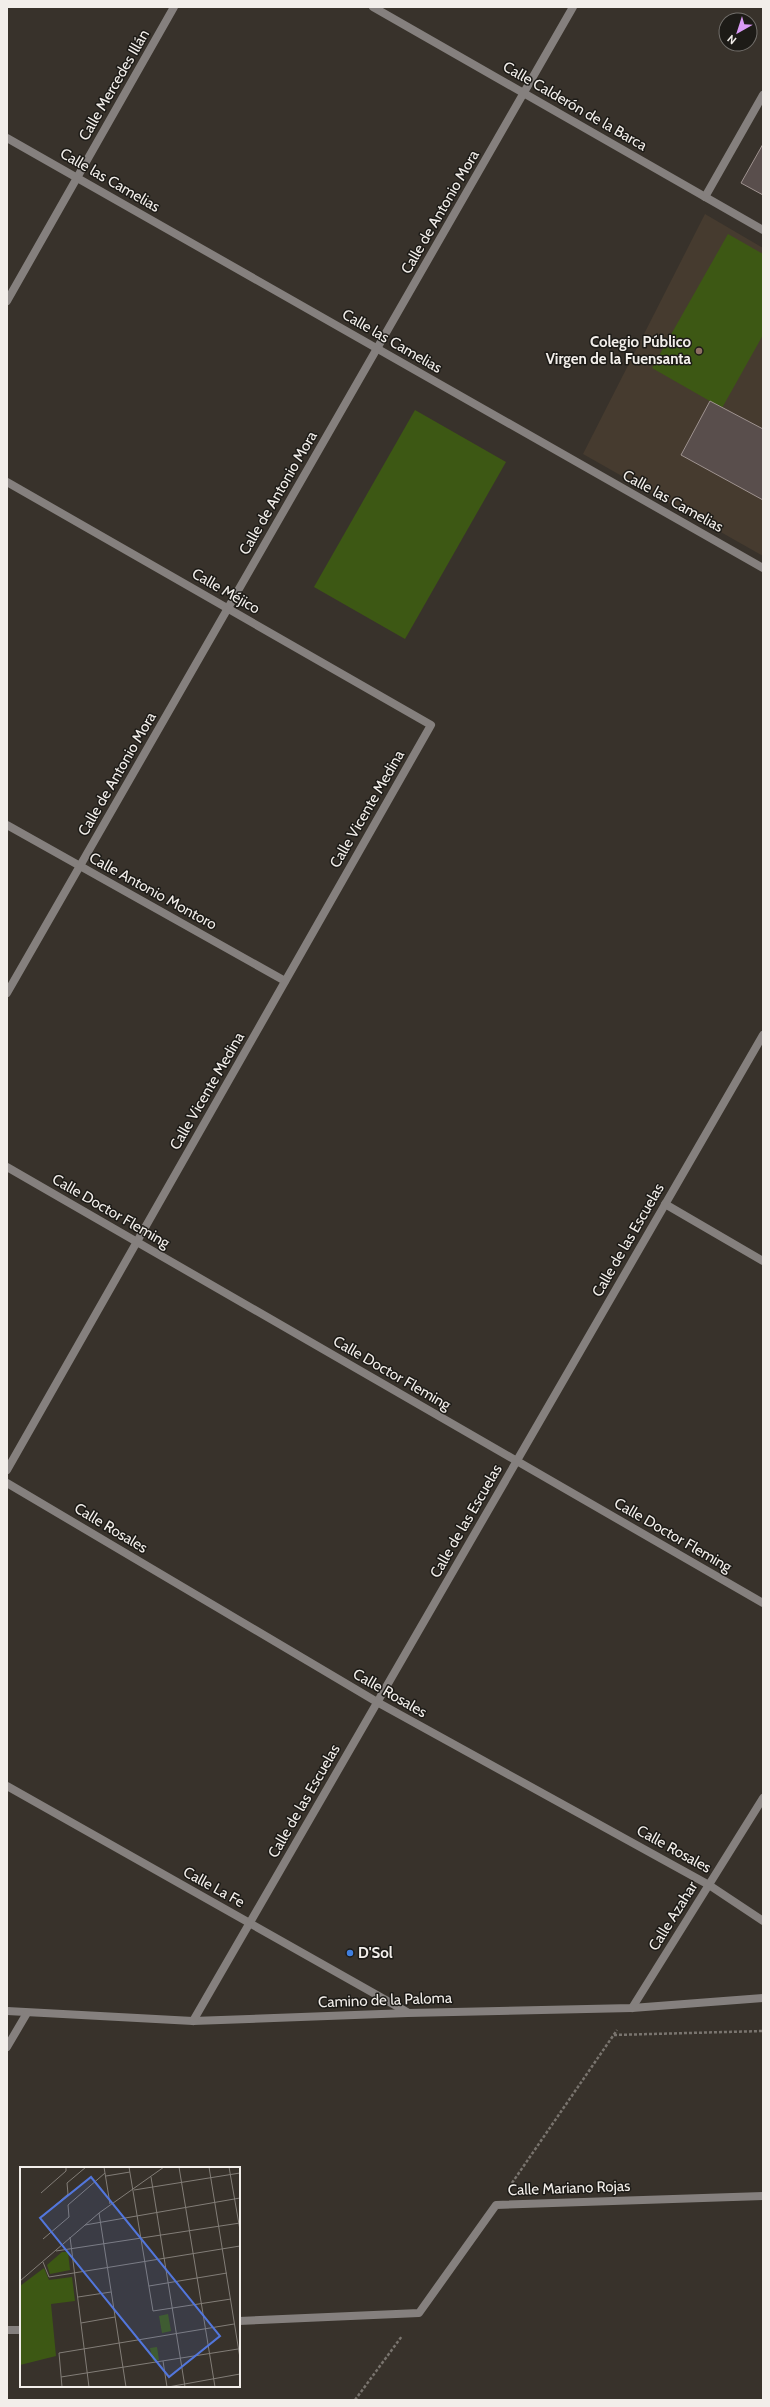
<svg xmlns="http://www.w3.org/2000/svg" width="770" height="2407" viewBox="0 0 770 2407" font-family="Cabin,sans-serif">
  <rect width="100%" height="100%" fill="#38322b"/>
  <!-- built -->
  <path fill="#463b2f" d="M705,214l58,34v308l-180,-102z"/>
  <!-- green -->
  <g fill="#3d5814">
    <path d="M728,234l35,20v81l-41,73 -70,-40z"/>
    <path d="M415,410l91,52 -101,177 -91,-52z"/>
  </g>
  <!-- building -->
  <g fill="#594e4c" stroke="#9f9390">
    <path d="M763,144v51l-22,-12z"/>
    <path d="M710,401l53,28v71l-82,-45z"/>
  </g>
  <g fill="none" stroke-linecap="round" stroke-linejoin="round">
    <!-- path -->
    <g stroke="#79746e" stroke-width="2.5" stroke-dasharray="3 2" stroke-linecap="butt">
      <path d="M614,2035l149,-4"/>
      <path d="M512,2183l105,-153"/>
      <path d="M355,2400l47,-64"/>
    </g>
    <!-- minor -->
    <g stroke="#85807e" stroke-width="8">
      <path d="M373,7l390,223"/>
      <path d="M7,138l756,430"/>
      <path d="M705,197l58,-102"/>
      <path d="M7,301l167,-294"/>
      <path d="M7,482l424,243 -424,745"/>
      <path d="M7,825l278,156"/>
      <path d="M7,993l566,-986"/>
      <path d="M7,1167l756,436"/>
      <path d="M665,1204l98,57"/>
      <path d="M7,1483l370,219 332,183 54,36"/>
      <path d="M7,1786l400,226"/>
      <path d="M632,2008l131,-210"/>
      <path d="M7,2011l186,10 215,-8 224,-5 131,-10"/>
      <path d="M193,2021l570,-986"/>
      <path d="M7,2047l20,-34"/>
      <path d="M239,2321l180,-8 77,-108 267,-9"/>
      <path d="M7,2330h14"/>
    </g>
  </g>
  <!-- markers -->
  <circle fill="#8d6e63" stroke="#1d1b17" stroke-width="1.5" cx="699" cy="351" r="4"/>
  <circle fill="#3f7fe0" stroke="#1d1b17" stroke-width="1.5" cx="350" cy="1953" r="4"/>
  <g text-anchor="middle" stroke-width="3" stroke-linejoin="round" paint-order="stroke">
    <!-- street labels -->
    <g font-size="15" fill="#f2eeea" stroke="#1d1b17">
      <text transform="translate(114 85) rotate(-60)" y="5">Calle Mercedes Illán</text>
      <text transform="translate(575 106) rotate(30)" y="5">Calle Calderón de la Barca</text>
      <text transform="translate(110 180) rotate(30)" y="5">Calle las Camelias</text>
      <text transform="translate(440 212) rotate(-60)" y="5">Calle de Antonio Mora</text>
      <text transform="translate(392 341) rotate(30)" y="5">Calle las Camelias</text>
      <text transform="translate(278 493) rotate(-60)" y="5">Calle de Antonio Mora</text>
      <text transform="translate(673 501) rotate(29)" y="5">Calle las Camelias</text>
      <text transform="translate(226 591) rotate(30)" y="5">Calle Méjico</text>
      <text transform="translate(117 774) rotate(-60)" y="5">Calle de Antonio Mora</text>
      <text transform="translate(367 809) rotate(-60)" y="5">Calle Vicente Medina</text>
      <text transform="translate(153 891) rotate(29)" y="5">Calle Antonio Montoro</text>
      <text transform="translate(207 1091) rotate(-60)" y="5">Calle Vicente Medina</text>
      <text transform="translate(111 1211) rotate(30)" y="5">Calle Doctor Fleming</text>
      <text transform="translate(628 1240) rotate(-60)" y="5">Calle de las Escuelas</text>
      <text transform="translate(392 1373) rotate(30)" y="5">Calle Doctor Fleming</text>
      <text transform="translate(466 1521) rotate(-60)" y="5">Calle de las Escuelas</text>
      <text transform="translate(111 1528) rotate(31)" y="5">Calle Rosales</text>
      <text transform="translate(673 1535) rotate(30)" y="5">Calle Doctor Fleming</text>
      <text transform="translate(390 1693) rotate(30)" y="5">Calle Rosales</text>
      <text transform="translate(304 1801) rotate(-60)" y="5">Calle de las Escuelas</text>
      <text transform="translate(674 1849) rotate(29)" y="5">Calle Rosales</text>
      <text transform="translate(214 1887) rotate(29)" y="5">Calle La Fe</text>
      <text transform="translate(673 1916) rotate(-58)" y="5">Calle Azahar</text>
      <text transform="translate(385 2000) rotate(-2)" y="5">Camino de la Paloma</text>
      <text transform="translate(569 2188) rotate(-2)" y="5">Calle Mariano Rojas</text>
    </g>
    <!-- poi labels -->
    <g font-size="15" font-weight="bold" fill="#f2eeea" stroke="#1d1b17" text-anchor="end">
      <text x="691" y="347">Colegio Público<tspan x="691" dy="17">Virgen de la Fuensanta</tspan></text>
      <text x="358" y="1958" text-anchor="start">D'Sol</text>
    </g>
  </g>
  <!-- overview -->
  <g transform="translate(20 2167)">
    <rect width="220" height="220" fill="#38322b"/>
    <path d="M42,85h6l2,18 -20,4 -3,-9zM24,101l5,12 23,-3 3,24 -24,3 5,52 -36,9v-79zM148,147l3,17 -9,2 -3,-17zM137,180l2,13 -6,1 -3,-13z" fill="#3d5814"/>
    <path fill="none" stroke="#827d77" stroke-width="1" d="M84,0l6,37M109,0l24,144 78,-12M159,0l36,220M189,0l31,191M209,0l11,63M86,9l24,-4M131,10l34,210M114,23l106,-17M21,26l25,-22v-4M79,46l27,174M22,50l26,-23 -1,-11 19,-16M65,58l155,-27M50,70l19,150M23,72l26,-22 -1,-12 37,-32M36,84l184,-28M23,95l6,15 191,-31M0,114l79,-68 65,-46M129,119l78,-13M58,130l33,-5M61,156l34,-6M143,194l4,26M41,210l177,-28M42,220l-3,-34 175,-29M148,220l72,-13"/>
    <path fill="#5276dc" fill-opacity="0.15" stroke="#5276dc" stroke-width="2" d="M71,10l129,159 -51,41 -129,-159z"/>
    <rect width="220" height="220" fill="none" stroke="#f2eeea" stroke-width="2"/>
  </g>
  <!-- border -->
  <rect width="770" height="2407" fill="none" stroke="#f2eeea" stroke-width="16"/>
  <!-- north arrow -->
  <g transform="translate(738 32) rotate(219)"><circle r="19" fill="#1d1b17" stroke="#726f6b"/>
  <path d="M0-3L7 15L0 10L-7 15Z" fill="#da9af6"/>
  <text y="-6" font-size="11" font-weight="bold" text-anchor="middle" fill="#f2eeea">N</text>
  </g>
</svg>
